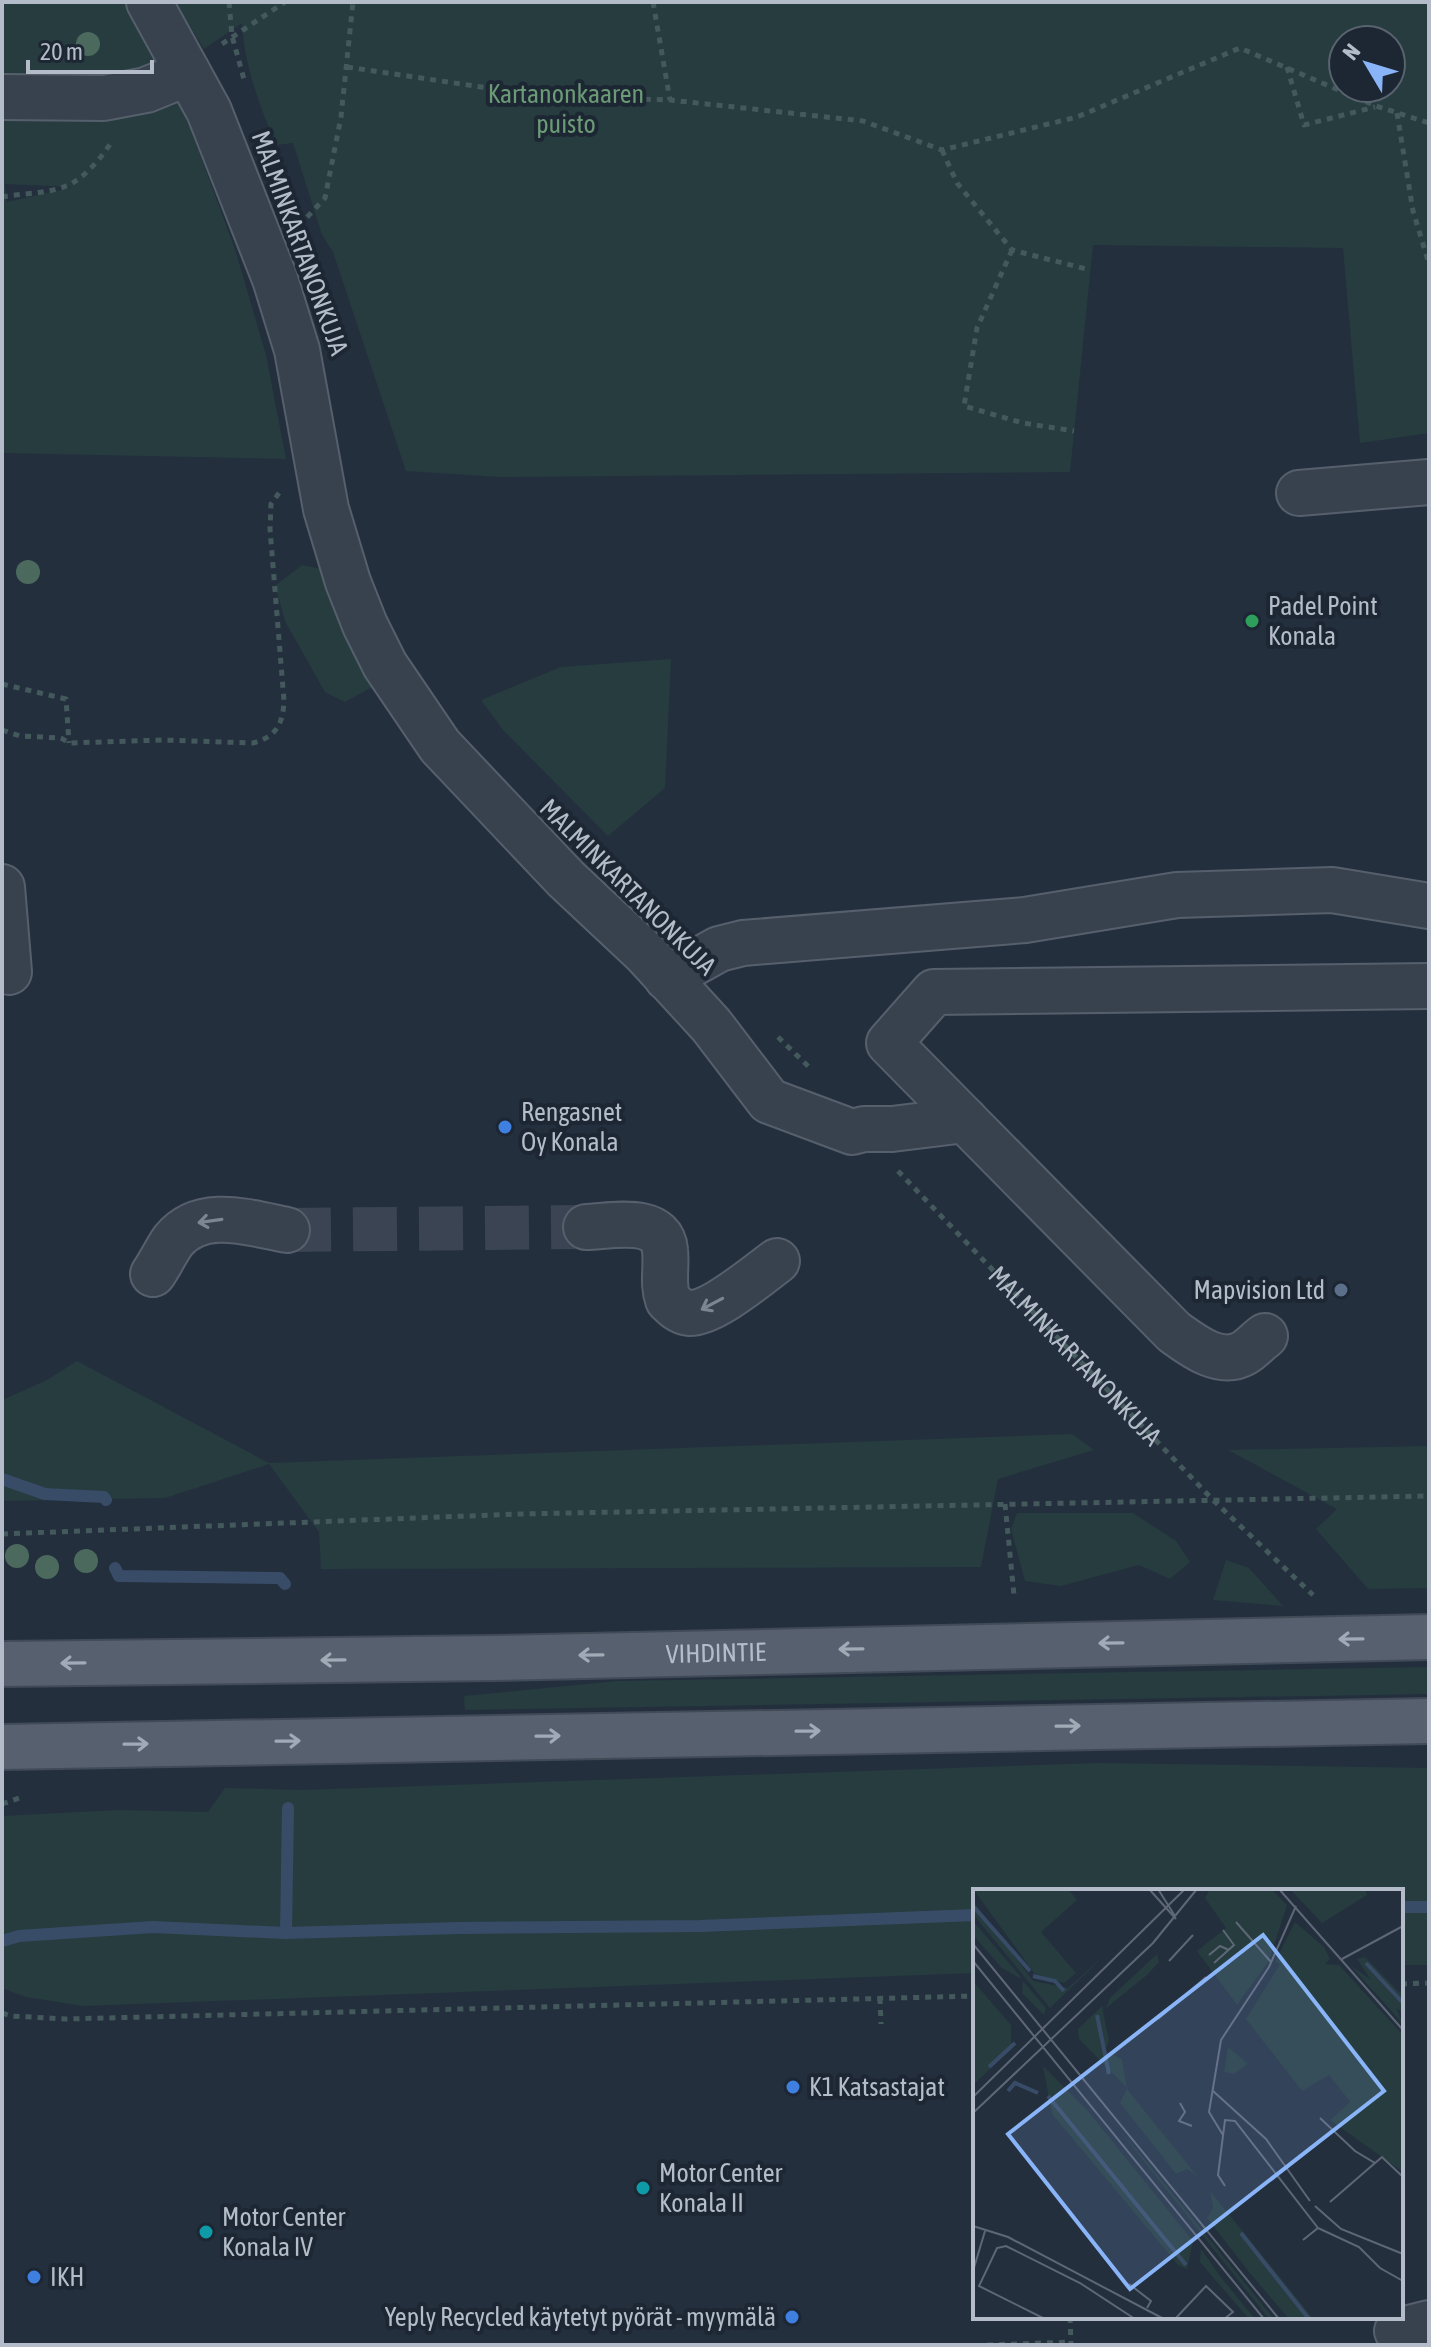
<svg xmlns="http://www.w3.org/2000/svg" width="1431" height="2347" viewBox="0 0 1431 2347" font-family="'Asap Condensed',sans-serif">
  <rect width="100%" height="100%" fill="#242f3e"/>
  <!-- green -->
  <g fill="#263c3f" fill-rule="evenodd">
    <path d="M2,2h122l48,77 63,170 31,106 20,104 -284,-6zM5,184l67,3h1l-66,15z"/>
    <path d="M175,2h1254v431l-69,10 -17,-195 -250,-3 -23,227 -569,5 -95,-6 -73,-219 -11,-17 -29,-92 -17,2c-16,-38 -32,-80 -34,-122l-38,26zM1343,40h48v48h-48z"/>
    <path d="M302,565l24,5 48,116 -29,16 -20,-10 -39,-69 -11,-37z"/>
    <path d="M671,659l-6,129 -57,48 -105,-106 -22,-30 80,-33z"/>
    <path d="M77,1361l192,102 803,-29 22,16 -96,29 -17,88 -660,2 -2,-37 -50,-68 -104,34 -163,3v-101l45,-20z"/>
    <path d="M1429,1446v142l-61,1 -52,-60 21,-20 -109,-59z"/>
    <path d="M1017,1513h116l43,28 14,21 -20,17 -31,-14 -78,21 -36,-5 -14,-52z"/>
    <path d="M1226,1560l23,8 34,38 -70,-6z"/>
    <path d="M1429,1667v27l-964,16 -1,-14 153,-15z"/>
    <path d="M1099,1763l330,5v197h-28v-74h-426v82l-892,33 -57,-9 -24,-9v-172l116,-6 90,2 17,-24 77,2z"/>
  </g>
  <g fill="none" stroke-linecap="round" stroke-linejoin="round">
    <!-- stream -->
    <g stroke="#394c67" stroke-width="12">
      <path d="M2,1479l43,15 59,3 2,3"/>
      <path d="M115,1568l4,8 155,2h6l5,6"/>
      <path d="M1401,1907h28"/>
      <path d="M286,1933l2,-125"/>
      <path d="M2,1941l17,-5 134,-9 133,6 172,-5 242,-2 275,-11"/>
    </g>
    <!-- minor-tunnel -->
    <path stroke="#3a4453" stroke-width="44" stroke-dasharray="44 22" stroke-linecap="butt" d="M287,1230l299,-3"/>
    <!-- minor casing -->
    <g stroke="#565f6c" stroke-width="48">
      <g id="minor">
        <path d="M149,2l60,109 66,168 22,71 29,159 22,73 17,43 20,40 55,81 126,133 79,74 66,72 58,76 83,31 12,-3h28l73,-9"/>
        <path d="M2,97l102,1 42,-8 42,-17"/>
        <path d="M1299,493l130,-11"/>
        <path d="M2,887l7,85"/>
        <path d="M667,978l52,-29 24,-6 282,-23 152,-25 155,-5 97,16"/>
        <path d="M586,1227c27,-1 76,-12 79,23 2,18 -3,33 3,50 6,6 12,12 21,13 23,1 69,-38 88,-52"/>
        <path d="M153,1274c7,-10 13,-23 20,-33 28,-35 77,-18 114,-11"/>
        <path d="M1265,1336c-7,5 -13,12 -21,17 -24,14 -52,-8 -70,-21l-285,-289 45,-51 495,-6"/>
        <path d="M1397,2331l32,-8"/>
      </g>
    </g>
    <!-- major casing -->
    <g stroke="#414a57" stroke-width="48">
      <g id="major">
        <path id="s2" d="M2,1664l492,-6 935,-21"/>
        <path d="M2,1747l1427,-26"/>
      </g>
    </g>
    <!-- path -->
    <g stroke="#44595c" stroke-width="5" stroke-dasharray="6 6" stroke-linecap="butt">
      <path d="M229,2l3,34 13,47"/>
      <path d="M653,2l17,98"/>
      <path d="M222,44l63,-42"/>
      <path d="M347,67l195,29 128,4 193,21 79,29 135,-33 163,-69 136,58 53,17"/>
      <path d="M1287,67l17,58 71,-18"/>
      <path d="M1397,113l16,98 16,53"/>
      <path d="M942,150l15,33 55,67 78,20"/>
      <path d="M2,197c20,-4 45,-3 64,-11 17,-6 37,-30 46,-45"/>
      <path d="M299,226l26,-28 16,-81 12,-115"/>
      <path d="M1012,250l-35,78 -13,78 59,17 51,8"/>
      <path d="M2,684l64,15 3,44"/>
      <path d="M2,730l18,6 41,2 8,5 94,-3 90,3c23,-6 30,-19 31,-42l-14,-172 1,-25 8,-11"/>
      <path d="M778,1037l33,32"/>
      <path id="s1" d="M898,1171l314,328 101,96"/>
      <path d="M1005,1504l9,91"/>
      <path d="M2,1534l517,-20 910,-18"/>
      <path d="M2,1804l20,-7"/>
      <path d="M1401,1984l28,-1"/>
      <path d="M880,1998l1,26"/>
      <path d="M2,2013l9,3 55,3 909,-23"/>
      <path d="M1070,2317l1,27"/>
      <path d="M987,2345l84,-3"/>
    </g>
    <!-- minor -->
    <use href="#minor" stroke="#38414e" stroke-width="44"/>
    <!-- major -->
    <use href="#major" stroke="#56606e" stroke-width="44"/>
  </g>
  <!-- trees -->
  <g fill="#4b6a5d">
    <circle cx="88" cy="44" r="12"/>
    <circle cx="28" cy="572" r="12"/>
    <circle cx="17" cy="1556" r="12"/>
    <circle cx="86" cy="1561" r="12"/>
    <circle cx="47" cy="1567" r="12"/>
  </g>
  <!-- one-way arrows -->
  <defs><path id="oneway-shaft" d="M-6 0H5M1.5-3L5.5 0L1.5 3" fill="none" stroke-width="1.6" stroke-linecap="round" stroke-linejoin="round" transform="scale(2)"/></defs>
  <g stroke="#7c8592">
    <use href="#oneway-shaft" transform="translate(210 1221) rotate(172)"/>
    <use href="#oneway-shaft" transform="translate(712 1304) rotate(152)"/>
  </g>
  <g stroke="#a1aab7">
    <use href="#oneway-shaft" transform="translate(1351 1639) rotate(179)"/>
    <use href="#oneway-shaft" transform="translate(1111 1643) rotate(179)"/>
    <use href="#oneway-shaft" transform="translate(851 1649) rotate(179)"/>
    <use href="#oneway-shaft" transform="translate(591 1655) rotate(179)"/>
    <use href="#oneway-shaft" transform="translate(333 1660) rotate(179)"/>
    <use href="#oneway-shaft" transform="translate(73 1663) rotate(179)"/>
    <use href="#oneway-shaft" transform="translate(1068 1726) rotate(-1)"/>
    <use href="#oneway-shaft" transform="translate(808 1731) rotate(-1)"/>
    <use href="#oneway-shaft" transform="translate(548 1736) rotate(-1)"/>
    <use href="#oneway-shaft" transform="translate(288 1741) rotate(-1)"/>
    <use href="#oneway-shaft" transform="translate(136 1744) rotate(-1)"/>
  </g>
  <!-- markers -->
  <circle fill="#2e9e5b" stroke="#1d2633" stroke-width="3" cx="1252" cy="621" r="8"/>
  <g fill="#3f7fe0" stroke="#1d2633" stroke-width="3">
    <circle cx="505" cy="1127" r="8"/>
    <circle cx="793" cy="2087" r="8"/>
    <circle cx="34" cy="2277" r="8"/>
    <circle cx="792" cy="2317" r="8"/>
  </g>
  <circle fill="#5c6f8a" stroke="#1d2633" stroke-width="3" cx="1341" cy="1290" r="8"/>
  <g fill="#0f9aa8" stroke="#1d2633" stroke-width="3">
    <circle cx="643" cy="2188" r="8"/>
    <circle cx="206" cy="2232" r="8"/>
  </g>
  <g text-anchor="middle" stroke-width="8" stroke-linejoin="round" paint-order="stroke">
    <!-- park labels -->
    <g font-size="26" fill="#6b9a76" stroke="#1d2633">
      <text x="566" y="103">Kartanonkaaren<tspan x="566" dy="30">puisto</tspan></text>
    </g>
    <!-- street labels -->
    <g font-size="26" fill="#b4bcc9" stroke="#1d2633">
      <text transform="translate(300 243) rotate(70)" y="9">MALMINKARTANONKUJA</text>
      <text transform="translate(628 887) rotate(45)" y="9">MALMINKARTANONKUJA</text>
      <text dy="9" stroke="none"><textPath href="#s1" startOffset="256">MALMINKARTANONKUJA</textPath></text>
      <text dy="9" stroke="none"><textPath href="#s2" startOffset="714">VIHDINTIE</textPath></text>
    </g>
    <!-- poi labels -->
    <g font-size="26" fill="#b4bcc9" stroke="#1d2633" text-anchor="start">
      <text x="1268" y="615">Padel Point<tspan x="1268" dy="30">Konala</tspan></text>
      <text x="521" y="1121">Rengasnet<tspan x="521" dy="30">Oy Konala</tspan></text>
      <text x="1325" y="1299" text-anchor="end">Mapvision Ltd</text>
      <text x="809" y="2096">K1 Katsastajat</text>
      <text x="659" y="2182">Motor Center<tspan x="659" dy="30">Konala II</tspan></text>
      <text x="222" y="2226">Motor Center<tspan x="222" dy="30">Konala IV</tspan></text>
      <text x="50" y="2286">IKH</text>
      <text x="776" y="2326" text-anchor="end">Yeply Recycled käytetyt pyörät - myymälä</text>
    </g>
  </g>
  <!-- overview -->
  <g transform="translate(973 1889)">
    <rect width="430" height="430" fill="#242f3e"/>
    <path d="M0,0h95l9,11 -36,32 35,41 -12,10 -29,-9zM237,0h61l16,16 -18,56 -32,44 -40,-54 29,-23 -21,-30zM317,0h75l2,6 -45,28zM0,12l60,80 35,7 39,-35 -57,55 -77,-94zM0,32l48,56 -1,1 -18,-10 -29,-33zM322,33l29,25 6,12 -5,5 14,1 64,70v137l-73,-52 20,-18 -21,-27 -27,16 -56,-72 34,-55 -5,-2zM184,65l2,8 -12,13 -41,33 4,-10zM392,68l38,39v17l-7,-5 7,16 -53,-59 21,15 -14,-21zM0,92l38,44v24l-38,36zM50,92l23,27 -2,7 -22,-22zM129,117l7,35 -4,10 17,8 5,30 71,88 -11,-8 -11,5 -56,-71 7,-15 -48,-49 -1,-10zM255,158l20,17 -14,10 -10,-2zM70,177l45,45 105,130 -6,28 -9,-4 -126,-151zM146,241l14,15 141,174h-5zM237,302l90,111 13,17h-24l-40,-47 -42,-54 6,-10zM228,360l19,27 35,43h-6l-49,-57z" fill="#263c3f"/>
    <path fill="none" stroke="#394c67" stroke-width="4" d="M0,17l57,65M393,74l37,40M60,87l22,5 9,10M124,126l12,59M16,178l26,-24M35,202l7,-8 23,10M75,207l138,169M268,344l68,86"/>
    <path fill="none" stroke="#5e6776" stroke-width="2" d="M176,0l27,30M185,0l17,27M306,0l124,141M263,33l35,40M0,55l306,375M236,66l11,-9 9,4M369,70l61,-33M0,72l291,358M196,72l24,-26M241,74l20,-18 -11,-15M185,130l48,-42M240,202l53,48 44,62M0,208l212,-208M207,214l5,9 -6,9 13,5M0,224l180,-170 44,-54M347,229l35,33 20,12 7,-6 21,20M250,246l-14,-23 12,-72 48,-73 27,-61M252,297l-7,-11 7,-55 10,1 83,107M357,313l45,-39M342,317l26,23 62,25M0,337l35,11 156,82M330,351l15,-12 41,19 21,21 23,13M0,382l12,-40M156,395l22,17 -4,7M72,430l-66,-33 18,-38 9,-2 74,37 55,36M202,430l31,-33 27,26 -9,7"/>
    <path fill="#8ab4f8" fill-opacity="0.15" stroke="#8ab4f8" stroke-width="4" d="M290,46l121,156 -254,198 -122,-155z"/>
    <rect width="430" height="430" fill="none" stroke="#b4bcc9" stroke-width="4"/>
  </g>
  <!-- border -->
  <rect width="1431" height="2347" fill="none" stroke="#b4bcc9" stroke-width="8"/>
  <!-- north arrow -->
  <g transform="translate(1367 64) rotate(308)"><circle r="38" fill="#1d2633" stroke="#59626f" stroke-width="2"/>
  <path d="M0-6L14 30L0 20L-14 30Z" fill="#8ab4f8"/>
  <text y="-12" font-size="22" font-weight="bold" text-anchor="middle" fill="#b4bcc9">N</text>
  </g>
  <!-- scale -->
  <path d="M28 60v12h124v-12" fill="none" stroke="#b4bcc9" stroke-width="4"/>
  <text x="40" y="60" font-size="24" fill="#b4bcc9" stroke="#1d2633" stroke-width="6" paint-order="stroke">20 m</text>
</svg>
